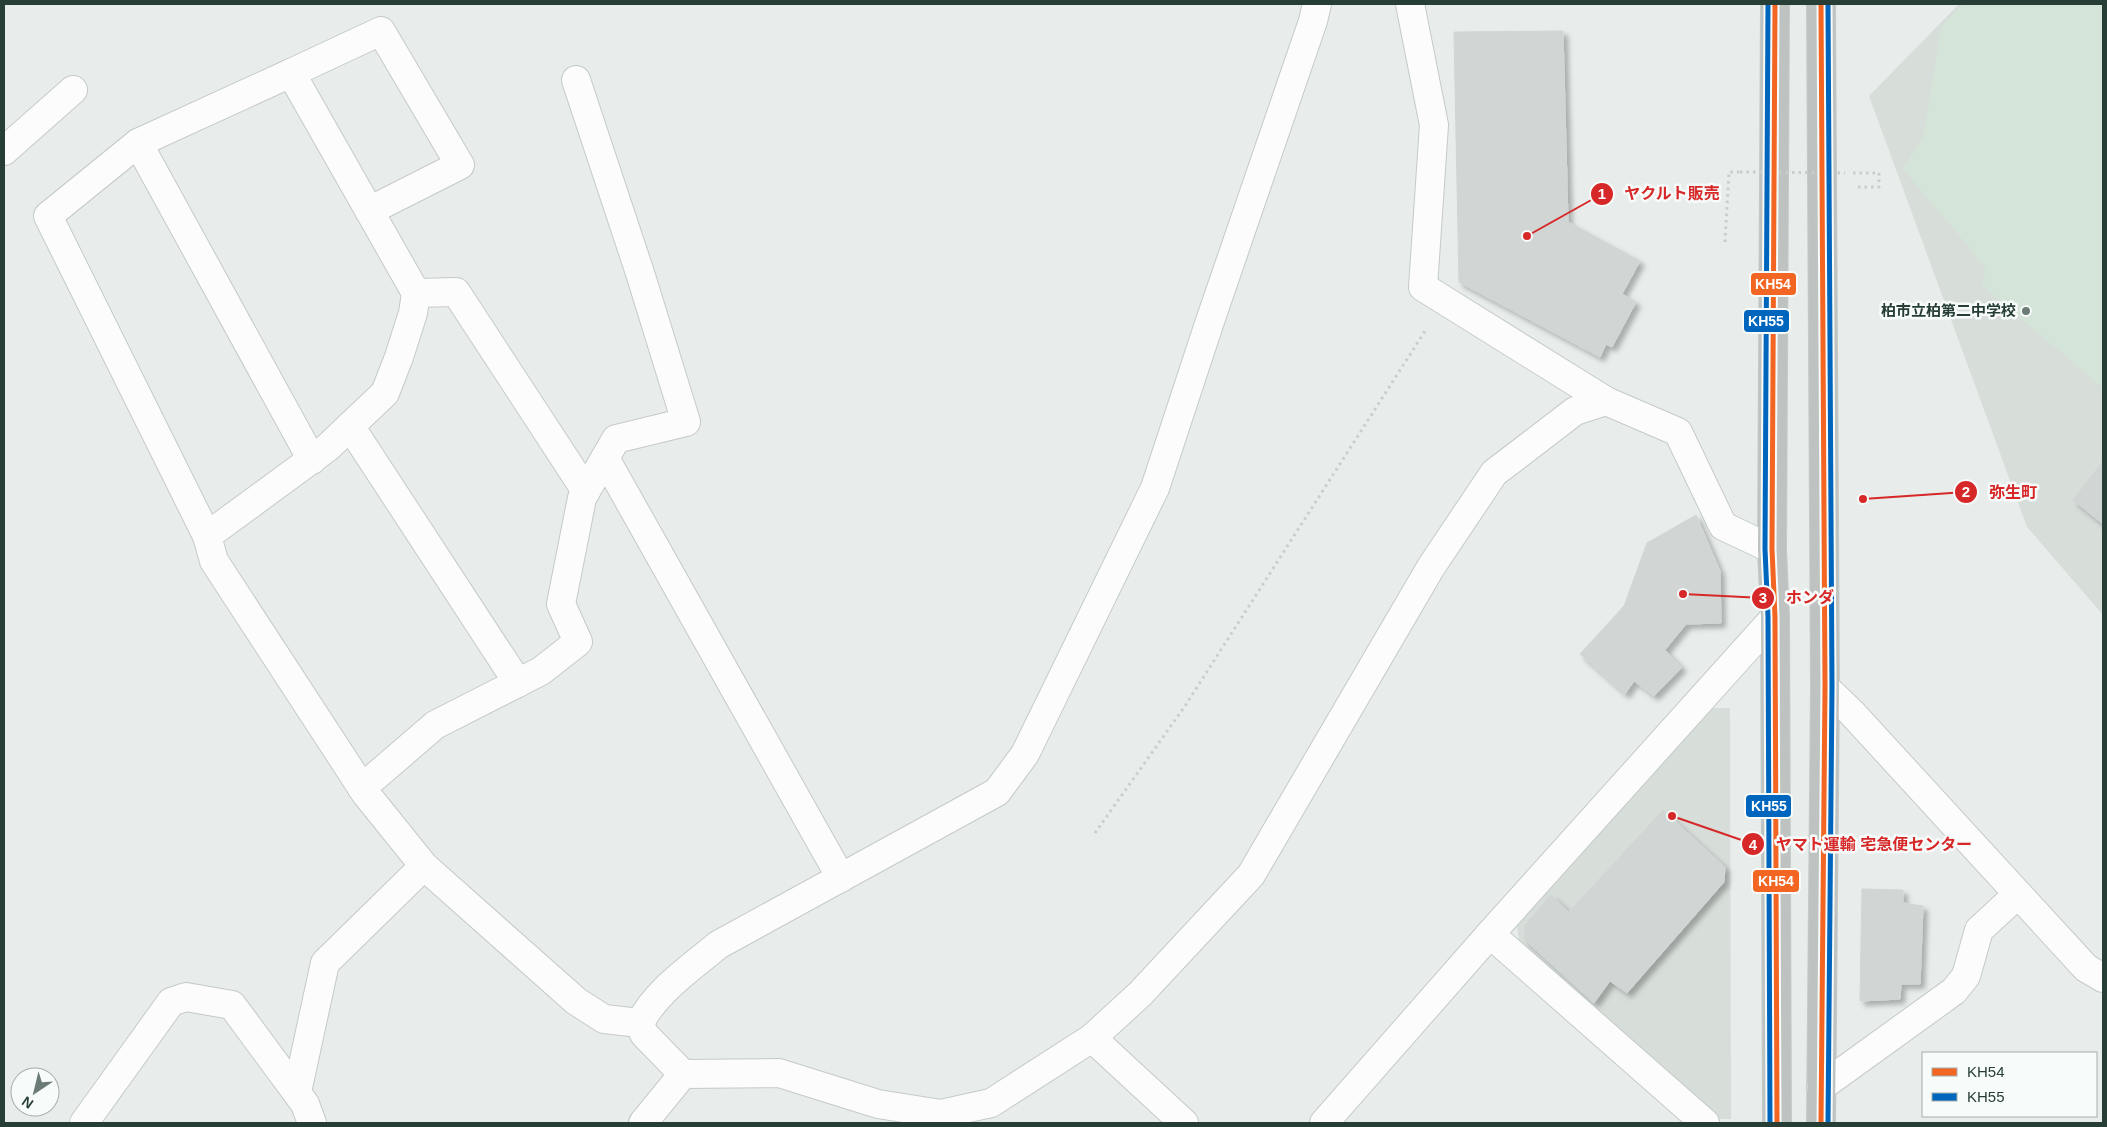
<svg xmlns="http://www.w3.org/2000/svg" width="2107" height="1127" viewBox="0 0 2107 1127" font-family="Arial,'Noto Sans JP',sans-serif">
  <defs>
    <filter id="shadow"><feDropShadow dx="4.5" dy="4.5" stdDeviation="2.5" flood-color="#0004"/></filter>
  </defs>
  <rect width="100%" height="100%" fill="#e8edeb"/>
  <!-- built -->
  <g fill="#d7deda">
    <path d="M1959,4h144v611l-76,-88 -158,-431z"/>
    <path d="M1711,708h19l1,411h-13l-199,-175 -2,-20z"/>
  </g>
  <!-- green -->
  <path fill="#d4e4d8" d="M1963,4h140v384l-122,-104 5,-14 -16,-22 -67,-79 21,-33 17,-109z"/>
  <!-- building -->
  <g fill="#d1d5d3" stroke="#d1d6d4" filter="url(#shadow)">
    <path d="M1563,31l5,191 72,39 -18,33 14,8 -24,45 -6,-3 -6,13 -141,-75 -5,-250z"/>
    <path d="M2103,461v63l-30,-24z"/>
    <path d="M1696,515l24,56 1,52 -35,1 -21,26 17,17 -28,29 -20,-15 -9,13 -45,-40 44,-48 23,-63z"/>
    <path d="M1663,810l62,57 -1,15 -97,111 -17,-12 -16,22 -69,-63v-15l26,-30 18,17z"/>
    <path d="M1862,889l41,1v13l20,3 -3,78h-19l-1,15 -40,2z"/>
  </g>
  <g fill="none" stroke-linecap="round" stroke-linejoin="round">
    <!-- street casing -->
    <g stroke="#c5cac8" stroke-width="30">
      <g id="street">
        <path d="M1410,4l24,121 -11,162 183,114 72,31 45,94 49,23"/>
        <path d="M138,143l153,-70"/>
        <path d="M4,151l69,-61"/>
        <path d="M369,211l91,-46 -79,-134 -90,42 125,220 -3,20 -14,44 -14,36 -58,55 -120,88 7,25 152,233 58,72 152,135 28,18 36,4"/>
        <path d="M416,293l40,-1 130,199"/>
        <path d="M350,426l168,257"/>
        <path d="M605,458l236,420"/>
        <path d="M207,536l-159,-320 90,-73 174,317"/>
        <path d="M1825,687l26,25 235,256 17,10"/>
        <path d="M362,788l73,-63 106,-54 37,-29 -17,-38 21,-106 34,-59 70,-17 -46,-149 -64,-193"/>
        <path d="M1490,934l215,189"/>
        <path d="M1092,1038l92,85"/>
        <path d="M683,1074l96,-1 99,31 63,10 50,-11 101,-65 48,-44 111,-119 180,-308 63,-94 81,-62 31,-10"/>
        <path d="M1821,1087l133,-96 12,-15 13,-46 39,-36"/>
        <path d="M297,1092l28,-129 99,-97"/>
        <path d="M84,1123l87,-121 15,-5 46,8 73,99 7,19"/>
        <path d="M643,1123l40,-49 -39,-40 -4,-11c16,-32 51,-55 78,-78l279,-153 28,-38 130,-266 54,-164 104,-303 4,-17"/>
        <path d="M1324,1123l166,-189 285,-317"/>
      </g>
    </g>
    <!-- highway casing -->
    <g stroke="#c4cbc8" stroke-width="30">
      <g id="highway">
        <path d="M1775,4l-3,545 3,68 2,506"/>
        <path d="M1821,1123l4,-436 -4,-683"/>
      </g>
    </g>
    <!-- path -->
    <g stroke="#c8cecb" stroke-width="3" stroke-dasharray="2.5 4" stroke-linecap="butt">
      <path d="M1853,173h26v14h-25"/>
      <path d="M1725,242l4,-70h11"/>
      <path d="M1095,833l90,-127 242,-378"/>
    </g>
    <!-- street -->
    <use href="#street" stroke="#fcfcfc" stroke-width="28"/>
    <!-- highway -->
    <use href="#highway" stroke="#bec3c1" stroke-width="28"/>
    <!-- path-bridge -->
    <path stroke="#c8cecb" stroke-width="3" stroke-dasharray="2.5 4" stroke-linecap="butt" d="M1740,172l105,1"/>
    <!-- bus-1 casing -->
    <g stroke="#f7fbf9" stroke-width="9">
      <g id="bus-1">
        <path d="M1775,4l-3,545 3,68 2,506"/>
        <path d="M1821,4l4,683 -4,436"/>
      </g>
    </g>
    <!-- bus-2 casing -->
    <g stroke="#f7fbf9" stroke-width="9">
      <g id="bus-2">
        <path d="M1768,4l-3,545 3,68 2,506"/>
        <path d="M1828,1123l4,-436 -4,-683"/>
      </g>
    </g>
    <!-- bus-1 -->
    <use href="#bus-1" stroke="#f26522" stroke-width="5"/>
    <!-- bus-2 -->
    <use href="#bus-2" stroke="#0065bd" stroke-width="5"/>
  </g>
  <!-- markers -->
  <circle fill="#6b7b76" stroke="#f7fbf9" stroke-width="2" cx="2026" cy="311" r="5"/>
  <g text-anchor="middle" stroke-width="5" stroke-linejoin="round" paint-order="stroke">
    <!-- poi labels -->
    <g font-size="15" font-weight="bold" fill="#273e37" stroke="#f7fbf9" text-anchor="end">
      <text x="2016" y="316">柏市立柏第二中学校</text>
    </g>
  </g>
  <!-- callouts -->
  <path fill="none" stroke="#d62828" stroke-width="2" d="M1527 236L1602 194M1863 499L1966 492M1683 594L1763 598M1672 816L1753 844"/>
  <g fill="#d62828" stroke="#f7fbf9" stroke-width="2">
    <circle cx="1527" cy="236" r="5"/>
    <circle cx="1863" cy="499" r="5"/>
    <circle cx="1683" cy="594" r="5"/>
    <circle cx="1672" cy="816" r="5"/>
    <circle cx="1602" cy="194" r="12"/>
    <circle cx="1966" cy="492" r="12"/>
    <circle cx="1763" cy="598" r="12"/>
    <circle cx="1753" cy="844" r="12"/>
  </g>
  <g font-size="15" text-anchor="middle" font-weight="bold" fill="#fff">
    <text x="1602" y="199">1</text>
    <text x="1966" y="497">2</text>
    <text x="1763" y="603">3</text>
    <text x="1753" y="850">4</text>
  </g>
  <g font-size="16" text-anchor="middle" font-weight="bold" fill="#d62828" stroke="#f7fbf9" stroke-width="5" stroke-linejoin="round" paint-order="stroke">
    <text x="1672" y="199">ヤクルト販売</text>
    <text x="2013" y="498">弥生町</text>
    <text x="1810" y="603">ホンダ</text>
    <text x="1874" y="850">ヤマト運輸 宅急便センター</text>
  </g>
  <g stroke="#f7fbf9" stroke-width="2">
    <rect x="1750" y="272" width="47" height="24" rx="5" fill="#f26522"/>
    <rect x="1743" y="309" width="47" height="24" rx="5" fill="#0065bd"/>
    <rect x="1745" y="794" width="47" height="24" rx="5" fill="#0065bd"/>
    <rect x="1752" y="869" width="48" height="24" rx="5" fill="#f26522"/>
  </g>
  <g font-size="14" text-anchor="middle" font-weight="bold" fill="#fff">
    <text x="1773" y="289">KH54</text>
    <text x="1766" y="326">KH55</text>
    <text x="1769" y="811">KH55</text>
    <text x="1776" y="886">KH54</text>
  </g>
  <!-- border -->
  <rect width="2107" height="1127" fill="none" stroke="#273e37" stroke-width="10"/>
  <!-- legend -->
  <rect x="1922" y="1052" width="175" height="65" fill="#f7fbf9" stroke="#a4afab"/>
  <rect x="1932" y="1068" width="25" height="8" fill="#f26522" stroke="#a4afab"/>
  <text x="1967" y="1077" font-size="15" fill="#273e37">KH54</text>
  <rect x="1932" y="1093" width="25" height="8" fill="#0065bd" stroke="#a4afab"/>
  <text x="1967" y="1102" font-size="15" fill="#273e37">KH55</text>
  <!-- north arrow -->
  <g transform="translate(35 1092) rotate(215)"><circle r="24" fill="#f7fbf9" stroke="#a4afab"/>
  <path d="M0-4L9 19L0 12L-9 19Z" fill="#6b7b76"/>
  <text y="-8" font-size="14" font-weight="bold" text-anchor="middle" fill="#273e37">N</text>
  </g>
</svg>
